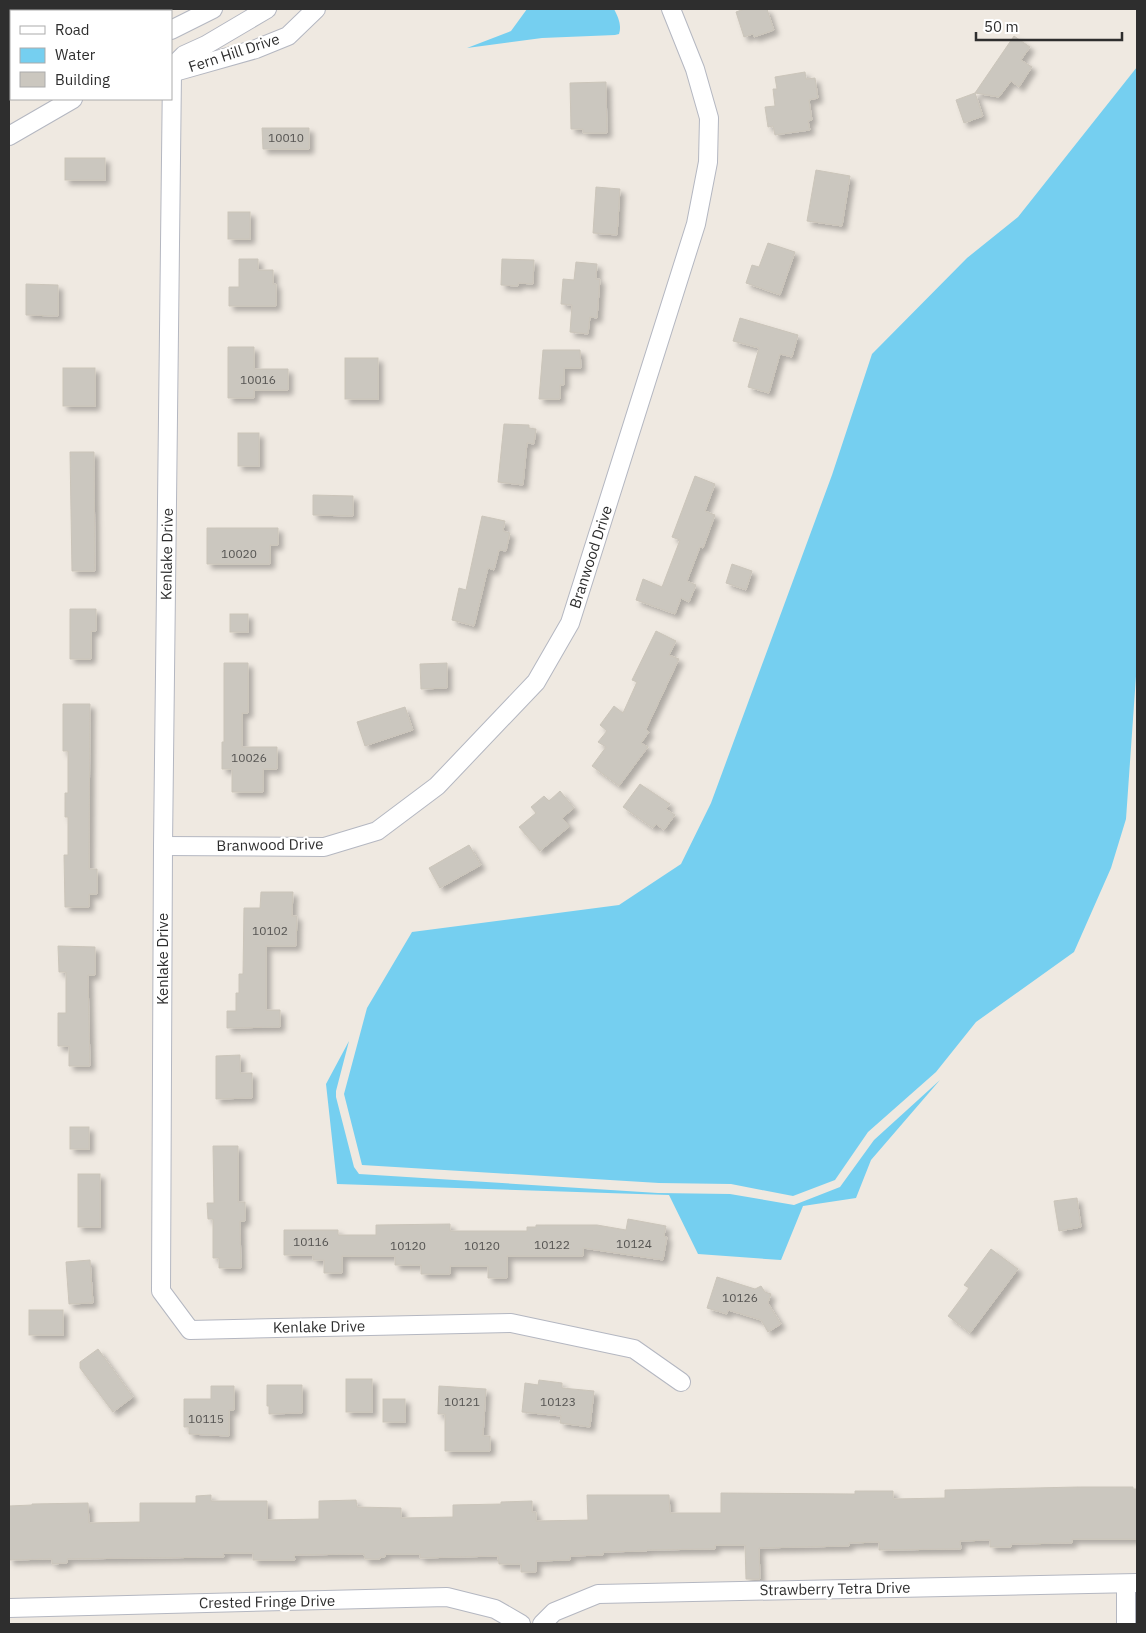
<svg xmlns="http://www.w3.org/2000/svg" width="1146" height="1633" viewBox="0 0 1146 1633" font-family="'IBM Plex Sans',sans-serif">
  <defs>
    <filter id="shadow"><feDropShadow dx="4.5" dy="4.5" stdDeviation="2.5" flood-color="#0004"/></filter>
  </defs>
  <rect width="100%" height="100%" fill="#efe9e1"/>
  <!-- water -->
  <g fill="#75cff0">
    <path d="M527,9h87c4,8 8,16 5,25l-4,1 -73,3 -75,10 44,-17z"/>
    <path d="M1137,67v595l-11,157 -15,49 -37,84 -98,70 -40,50 -68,60 -33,48 -42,16 -62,-12 -72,-1 -297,-18 -18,-71 23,-86 45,-76 207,-27 62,-41 30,-61 121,-328 40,-121 95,-96 51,-41z"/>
    <path d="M349,1041l-13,50v6l18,70 5,7 299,19 72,1 64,11 46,-18 34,-47 66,-60 -69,80 -15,38 -53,8 -22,54 -83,-6 -29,-59 -332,-11 -11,-100z"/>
  </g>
  <!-- building -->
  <g fill="#cbc7bf" stroke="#cbc5ba" filter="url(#shadow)">
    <path d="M744,9h23l7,21 -20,7 -1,-3 -9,3 -8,-25z"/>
    <path d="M1014,36l16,11 -9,13 11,7 -13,20 -8,-6 -12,16 -24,-4z"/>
    <path d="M805,72l1,7 9,-1 3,20 -9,2 3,20 -4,1 2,9 -35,5 -2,-9 -5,1 -3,-20 10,-1 -2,-17h4l-2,-12z"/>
    <path d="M606,82l1,51h-24v-4h-12l-1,-46z"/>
    <path d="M975,93l8,23 -19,7 -8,-23z"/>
    <path d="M262,128h47v21h-46z"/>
    <rect x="65" y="158" width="40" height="22"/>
    <path d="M816,170l34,6 -8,50 -35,-5z"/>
    <path d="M596,187l24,2 -3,46 -24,-2z"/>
    <rect x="228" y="212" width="22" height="27"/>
    <path d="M768,243l27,9 -15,43 -34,-12 6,-18 7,2z"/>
    <path d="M239,259h19v11h15v14h3v22h-47v-19h10z"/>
    <path d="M502,259l32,1 -1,24 -15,-1v3l-17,-1z"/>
    <path d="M576,262l21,2 -1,15h4l-3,39 -7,-1 -2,17 -18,-2 2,-27 -11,-1 2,-25 11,1z"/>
    <path d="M26,284l32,1v31l-32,-1z"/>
    <path d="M740,318l58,17 -6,22 -12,-3 -11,39 -21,-6 11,-39 -26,-7z"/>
    <path d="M228,347h26v22h34v21h-34v8h-26z"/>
    <path d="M543,350h37l1,18h-17v17h-4v14h-21z"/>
    <rect x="345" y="358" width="33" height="41"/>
    <rect x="63" y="368" width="32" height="38"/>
    <path d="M504,424l25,1v3l7,1 -2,15 -7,-1 -4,42 -25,-3z"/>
    <rect x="238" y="433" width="21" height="33"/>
    <path d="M70,452h24l1,119h-23z"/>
    <path d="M695,476l20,8 -10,27 10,4 -12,33 -3,-1 -13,34 9,4 -7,17 -8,-4 -6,16 -39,-14 7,-21 19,8 18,-47 -8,-3z"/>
    <path d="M313,495l40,1v20l-40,-1z"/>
    <path d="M482,516l23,5 -2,10 7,2 -4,18 -7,-1 -5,20 -6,-2 -14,58 -22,-6 7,-32 7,2z"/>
    <path d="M207,528h71v17h-8v19h-63z"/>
    <path d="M732,564l20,7 -6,19 -20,-7z"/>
    <path d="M70,609h26v22h-5v28h-21z"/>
    <rect x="230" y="614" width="18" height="18"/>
    <path d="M656,631l20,10 -7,14 10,4 -33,70 3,3 -8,11 7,4 -29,39 -27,-20 14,-19 -8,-5 9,-11 -7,-6 14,-19 9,7 14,-31 -5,-2z"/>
    <path d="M224,663h24v50h-6v34h35v22h-14v23h-31v-23h-10v-27h2z"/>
    <path d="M447,663v25l-26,1 -1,-25z"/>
    <path d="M63,704h27l-1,151v14h8v25h-8v13h-24l-1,-52h4v-38h-3v-24h3v-42h-5z"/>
    <path d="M405,707l8,23 -48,16 -8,-24z"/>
    <path d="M640,784l30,20 -4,5 9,6 -11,15 -8,-6 -3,4 -30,-21z"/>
    <path d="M560,791l14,17 -12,10 8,8 -30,25 -21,-24 17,-14 -5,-6 13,-11 5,5z"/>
    <path d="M469,845l12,20 -41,23 -11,-20z"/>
    <path d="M261,892h32l-1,24h5l-1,30h-30v64h14v17l-53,1v-17h9v-18h3v-19h4l1,-66h16z"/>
    <path d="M58,946l37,1v28h-7l2,91h-21v-20h-11v-33h8v-41h-7z"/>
    <path d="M240,1055v18h12v25l-36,1v-43z"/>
    <rect x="70" y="1127" width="19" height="22"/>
    <path d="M213,1146h25v56h7v19h-5l1,47h-22v-10h-6v-39h-5l-1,-16h7z"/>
    <rect x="78" y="1174" width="22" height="53"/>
    <path d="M1077,1198l4,29 -22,4 -5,-30z"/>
    <path d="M628,1219l38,7 -2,10 3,1 -4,23 -80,-12v8h-76v22h-19v-12h-38v8h-29v-9h-26v-9h-53v17h-18v-13h-11v-5h-29v-25h54v5h38v-10l74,-1v7h77v-4h9v-2h61l29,5z"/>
    <path d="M991,1249l27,20 -48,64 -22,-17 21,-28 -5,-3z"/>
    <path d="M90,1260l3,43 -24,1 -3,-42z"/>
    <path d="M717,1277l38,12 6,-3 4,6 6,2 -3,9 13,21 -13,8 -7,-12 -33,-10 -1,4 -20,-6z"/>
    <rect x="29" y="1310" width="34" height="25"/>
    <path d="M98,1349l35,48 -20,15 -33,-44v-6z"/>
    <rect x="346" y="1379" width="26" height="33"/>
    <path d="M539,1380l23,3v5l32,3 -4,36 -30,-4 1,-7 -39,-4 3,-29 13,2z"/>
    <path d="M267,1385h35v28l-33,1v-8h-2z"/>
    <path d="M211,1386h23v24h-5v26l-40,-2v-7h-5v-28h27z"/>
    <path d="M439,1386l47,3 -3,47h7v15h-45v-37h-7z"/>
    <rect x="383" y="1399" width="22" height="23"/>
    <path d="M1078,1487h55v2h4v50h-65v4l-61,1v3h-21v-7l-30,1 1,8 -82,1v-8l-30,1v3l-90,2 1,31h-14l-1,-34h-30v4l-68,1v1l-44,1v3l-33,1v4l-34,1v11h-15v-8h-22l-1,-8 -78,2v-4h-35v3h-5v2h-15l-1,-5 -70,1 1,5h-42v-7h-30l1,4 -157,2v4l-15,1v-5l-43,1v-54l23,-1v-1l56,-1 1,20 51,-1v-19h56v-7l15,-1v6h56v19l52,-1v-18l37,-1 1,7 44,1v10l52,-1v-12l48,-1v-2l31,-1v11h4v9l52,-1 -1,-25h82l1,18h51v-20l134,1v-3h38v8l52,-1v-8z"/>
  </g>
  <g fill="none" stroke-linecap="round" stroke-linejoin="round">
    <!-- street casing -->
    <g stroke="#b4b7c1" stroke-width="20">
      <g id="street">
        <path d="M267,9l-61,36 -22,10 -9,9 -3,9 -9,773 -2,445 29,39 321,-7 123,26 47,33"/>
        <path d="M171,30l42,-21"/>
        <path d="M171,73l85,-24 32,-13 28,-27"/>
        <path d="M9,136l64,-37"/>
        <path d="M163,846l161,1 53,-16 60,-45 99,-104 34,-59 126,-399 12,-62 1,-44 -14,-49 -24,-60"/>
        <path d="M9,1608l438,-11 48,12 26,15"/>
        <path d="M542,1624l12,-12 44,-18 539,-11"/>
        <path d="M1126,1624v-40"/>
      </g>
    </g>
    <!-- street -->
    <use href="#street" stroke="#fff" stroke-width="18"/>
  </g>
  <g text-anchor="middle" stroke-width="4.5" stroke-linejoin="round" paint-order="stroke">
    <!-- number labels -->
    <g font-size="12" fill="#555452">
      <text x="286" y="142">10010</text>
      <text x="258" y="384">10016</text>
      <text x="239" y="558">10020</text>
      <text x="249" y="762">10026</text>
      <text x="270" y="935">10102</text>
      <text x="311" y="1246">10116</text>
      <text x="634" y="1248">10124</text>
      <text x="552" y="1249">10122</text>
      <text x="408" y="1250">10120</text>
      <text x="482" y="1250">10120</text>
      <text x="740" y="1302">10126</text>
      <text x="462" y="1406">10121</text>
      <text x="558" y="1406">10123</text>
      <text x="206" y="1423">10115</text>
    </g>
    <!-- street labels -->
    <g font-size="15" fill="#2e2e2e" stroke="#fff">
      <text transform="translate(234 53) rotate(-18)" y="5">Fern Hill Drive</text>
      <text transform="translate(167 554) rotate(-89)" y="5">Kenlake Drive</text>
      <text transform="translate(591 557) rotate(-72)" y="5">Branwood Drive</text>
      <text transform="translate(270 845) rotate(-1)" y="5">Branwood Drive</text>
      <text transform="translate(163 959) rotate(-90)" y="5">Kenlake Drive</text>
      <text transform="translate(319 1327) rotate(-1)" y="5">Kenlake Drive</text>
      <text transform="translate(835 1589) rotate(-1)" y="5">Strawberry Tetra Drive</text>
      <text transform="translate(267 1602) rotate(-1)" y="5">Crested Fringe Drive</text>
    </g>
  </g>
  <!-- border -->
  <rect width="1146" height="1633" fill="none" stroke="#2e2e2e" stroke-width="20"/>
  <!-- legend -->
  <rect x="10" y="10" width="162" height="90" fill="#ffffff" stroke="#ababab"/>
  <rect x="20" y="26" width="25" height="8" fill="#ffffff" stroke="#ababab"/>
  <text x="55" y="35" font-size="15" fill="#2e2e2e">Road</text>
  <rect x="20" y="48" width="25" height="15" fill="#75cff0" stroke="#ababab"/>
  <text x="55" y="60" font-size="15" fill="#2e2e2e">Water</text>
  <rect x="20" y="72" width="25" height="15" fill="#cbc7bf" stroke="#ababab"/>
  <text x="55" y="85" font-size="15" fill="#2e2e2e">Building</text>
  <!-- scale -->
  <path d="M976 32v8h146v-8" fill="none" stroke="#2e2e2e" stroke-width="2.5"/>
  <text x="984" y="32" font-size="15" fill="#2e2e2e" stroke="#ffffff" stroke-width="4" paint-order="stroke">50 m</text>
</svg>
